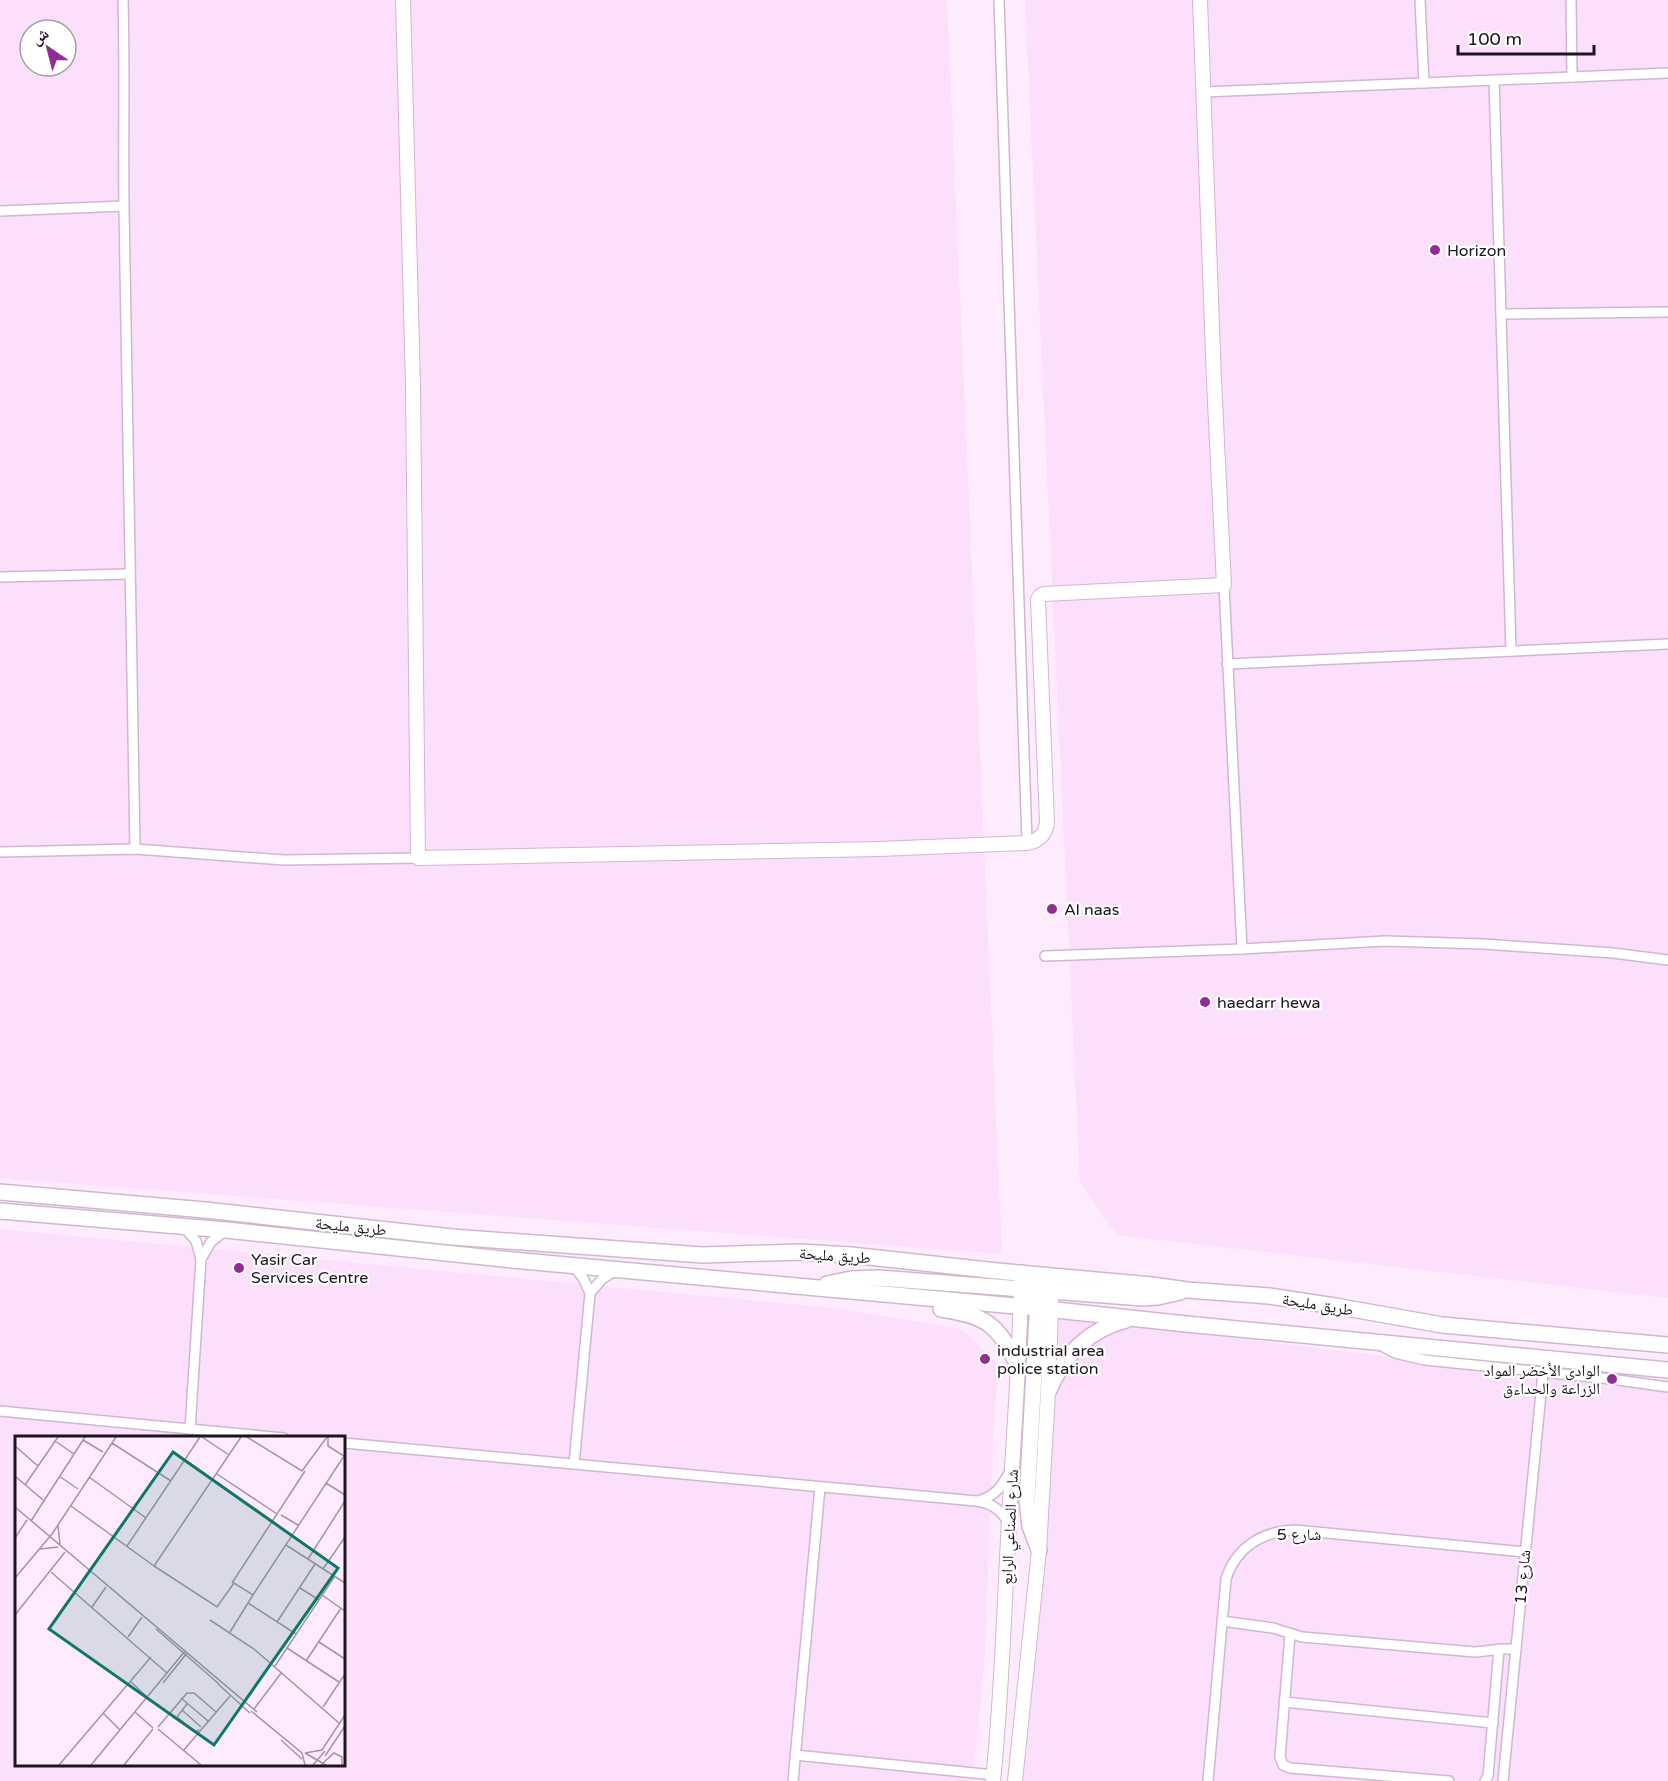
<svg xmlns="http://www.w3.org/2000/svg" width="1668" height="1781" viewBox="0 0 1668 1781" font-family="'Varela Round','Noto Naskh Arabic',sans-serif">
  <rect width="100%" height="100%" fill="#feebfd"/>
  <!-- built -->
  <g fill="#fcdffb" fill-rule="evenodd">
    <path d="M0,0h947l55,1254 -1002,-76zM30,30h36v36h-36z"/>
    <path d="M1025,0h643v1298l-551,-63 -37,-53z"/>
    <path d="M0,1229l832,79 130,21 36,36 -5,77 -8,211 -12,128h-973zM16,1438h328v326h-328z"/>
    <path d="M1055,1317l613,73v391h-655z"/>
  </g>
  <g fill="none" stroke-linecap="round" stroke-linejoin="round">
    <!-- street casing -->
    <g stroke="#cfb8ce" stroke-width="12">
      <g id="street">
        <path d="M123,0c2,70 0,139 1,209 4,213 8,426 11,640"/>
        <path d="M999,0l28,843"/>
        <path d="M1420,0l4,83"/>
        <path d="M1571,0l1,77"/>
        <path d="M1494,80l17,571"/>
        <path d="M1203,92l465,-19"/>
        <path d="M0,211l124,-5"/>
        <path d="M1501,314l167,-2"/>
        <path d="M0,577l130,-3"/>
        <path d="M1224,585l18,364"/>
        <path d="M1227,664l441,-20"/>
        <path d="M0,852l135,-3 149,11 134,-2"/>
        <path d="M1045,956l197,-7 143,-8 99,3 129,9 55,7"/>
        <path d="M184,1227l12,14 5,18 -11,170"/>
        <path d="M201,1259l10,-17 15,-12"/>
        <path d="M573,1265l10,13 7,15 -16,171"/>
        <path d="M590,1293l12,-14 13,-8"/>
        <path d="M1380,1345l15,8 30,7 186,19 57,8"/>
        <path d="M0,1411l284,27"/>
        <path d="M344,1443l632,58c15,2 24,8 32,21"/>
        <path d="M978,1501c18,-5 24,-15 32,-30"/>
        <path d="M1222,1621l51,7 29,9 173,15 28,-3h13"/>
        <path d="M1290,1635l-10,122 3,8 7,3 159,13"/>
        <path d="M1284,1702l209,21"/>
        <path d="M795,1755l199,20"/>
        <path d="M793,1781l27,-294"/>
        <path d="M1208,1781l18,-202c10,-32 37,-48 69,-49l230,22"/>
        <path d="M1485,1781l3,-5 11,-127"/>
        <path d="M1503,1781l40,-408"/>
      </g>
    </g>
    <!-- secondary casing -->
    <g stroke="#cfb8ce" stroke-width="16">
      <g id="secondary">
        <path d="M403,0l10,388 5,470 461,-9 148,-6c12,-2 19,-9 20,-21l-9,-222 2,-4 4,-2 180,-9 -10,-204 -14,-381"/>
        <path d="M993,1781c9,-86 11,-173 16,-260 4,-80 11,-160 12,-241"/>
        <path d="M1015,1781l24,-231 9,-158 3,-82v-29"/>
      </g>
    </g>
    <!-- primary casing -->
    <g stroke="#cfb8ce" stroke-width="18">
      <g id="primary">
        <path d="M0,1192l205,18 247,27 251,18 97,-3 51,3 146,16 155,14 35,5 82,6 66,10 107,19 226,20"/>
        <path d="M0,1211l226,19 286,30 525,48 149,16 482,46"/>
        <path d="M1022,1273l10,8 6,18 -11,201 3,26 9,24"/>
        <path d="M827,1284l24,-5 28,-1 142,11 14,-2 6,-4"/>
        <path d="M1029,1299l11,-6 11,-2 92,7 15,-1 22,-5"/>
        <path d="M941,1309c46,7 56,15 77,56"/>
        <path d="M1048,1392c15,-36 39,-62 78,-72"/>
      </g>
    </g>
    <!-- street -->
    <use href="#street" stroke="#fff" stroke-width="9"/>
    <!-- secondary -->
    <use href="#secondary" stroke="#fff" stroke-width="14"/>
    <!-- primary -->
    <use href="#primary" stroke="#fff" stroke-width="15"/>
  </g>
  <!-- markers -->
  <g fill="#902d94" stroke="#fff" stroke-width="2">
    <circle cx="1435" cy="250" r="6"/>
    <circle cx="1052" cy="909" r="6"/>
    <circle cx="1205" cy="1002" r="6"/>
    <circle cx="239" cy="1268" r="6"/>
    <circle cx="985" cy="1359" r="6"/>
    <circle cx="1612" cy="1379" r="6"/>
  </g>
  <g text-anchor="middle" stroke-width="4.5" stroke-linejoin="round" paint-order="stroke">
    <!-- poi labels -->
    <g font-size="16" fill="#1d151d" stroke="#fff" text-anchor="start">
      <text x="1447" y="256">Horizon</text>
      <text x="1064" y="915">Al naas</text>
      <text x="1217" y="1008">haedarr hewa</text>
      <text x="251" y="1265">Yasir Car<tspan x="251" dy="18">Services Centre</tspan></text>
      <text x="997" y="1356">industrial area<tspan x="997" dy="18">police station</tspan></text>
      <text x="1600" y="1376" text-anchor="end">الوادى الأخضر المواد<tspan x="1600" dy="18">الزراعة والحداءق</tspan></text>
    </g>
    <!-- street labels -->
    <g font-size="16" fill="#1d151d" stroke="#fff">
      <text transform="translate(351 1226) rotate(6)" y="6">طريق مليحة</text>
      <text transform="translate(835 1255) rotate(4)" y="6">طريق مليحة</text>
      <text transform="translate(1318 1304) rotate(9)" y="6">طريق مليحة</text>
      <text transform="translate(1009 1527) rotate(-87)" y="6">شارع الصناعي الرابع</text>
      <text x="1299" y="1540">شارع 5</text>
      <text transform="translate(1522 1577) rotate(-85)" y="6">شارع 13</text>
    </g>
  </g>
  <!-- overview -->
  <g transform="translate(15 1436)">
    <rect width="330" height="330" fill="#feebfd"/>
    <path fill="none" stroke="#a495a3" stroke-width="1.5" d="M187,1l27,18M226,1l-87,129 63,41 17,-24 19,12 91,-139 -16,-10v-9M232,1l55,34 25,-34M68,4l20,12M40,5l19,13M97,7l59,38M0,10l23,20M202,38l60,40M0,40l28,24M44,40l19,13M74,41l57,41M311,47l19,12M10,49l33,-48M56,70l83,60M0,71l242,205M266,79l17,10M16,85l54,-84M43,89l2,20M0,102l12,-18M271,109l59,38M112,110l73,-109M25,113l18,-2M293,123l37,-58M308,133l22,-32M36,136l116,101M0,142l37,-44 64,-97M217,147l73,-112M285,152l19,12M307,159l23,16M233,167l48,31M77,171l14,-20M0,179l50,-63M195,184l44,29 85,74M262,186l38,-58M141,193l63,55M215,196l23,-37M113,201l14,-20M304,206l26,17M272,212l52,34M291,225l35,-53M260,230l60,-90M115,245l17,16M148,247l24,-30M203,248l32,29M166,262l27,23M172,268l-10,13 18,15 4,-2M308,271l22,-33M239,273l28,-37M167,274l19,17M236,275l51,42 3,12M120,276l18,16M88,277l17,17M143,291l29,-34h7l22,19M143,293l43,36M266,304l21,19M168,315l47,-55M290,317l21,12M290,317l17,-3 23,-35M310,320l20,-30M44,329l92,-108M76,329l94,-114M109,329l29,-36M298,329l12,-14M306,329l13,-12 8,4v8"/>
    <path fill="#0f766e" fill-opacity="0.15" stroke="#0f766e" stroke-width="3" d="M158,16l165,116 -124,177 -165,-116z"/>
    <rect width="330" height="330" fill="none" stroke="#1d151d" stroke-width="3"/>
  </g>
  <!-- north arrow -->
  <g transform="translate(48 48) rotate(325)"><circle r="28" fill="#ffffff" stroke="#a5a1a5" stroke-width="1.5"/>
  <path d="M0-4.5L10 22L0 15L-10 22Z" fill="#902d94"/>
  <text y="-9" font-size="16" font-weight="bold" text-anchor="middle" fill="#1d151d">ش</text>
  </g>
  <!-- scale -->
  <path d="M1458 45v9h136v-9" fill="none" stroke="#1d151d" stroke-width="3"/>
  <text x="1467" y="45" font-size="18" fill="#1d151d" stroke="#ffffff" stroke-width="4.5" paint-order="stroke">100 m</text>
</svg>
